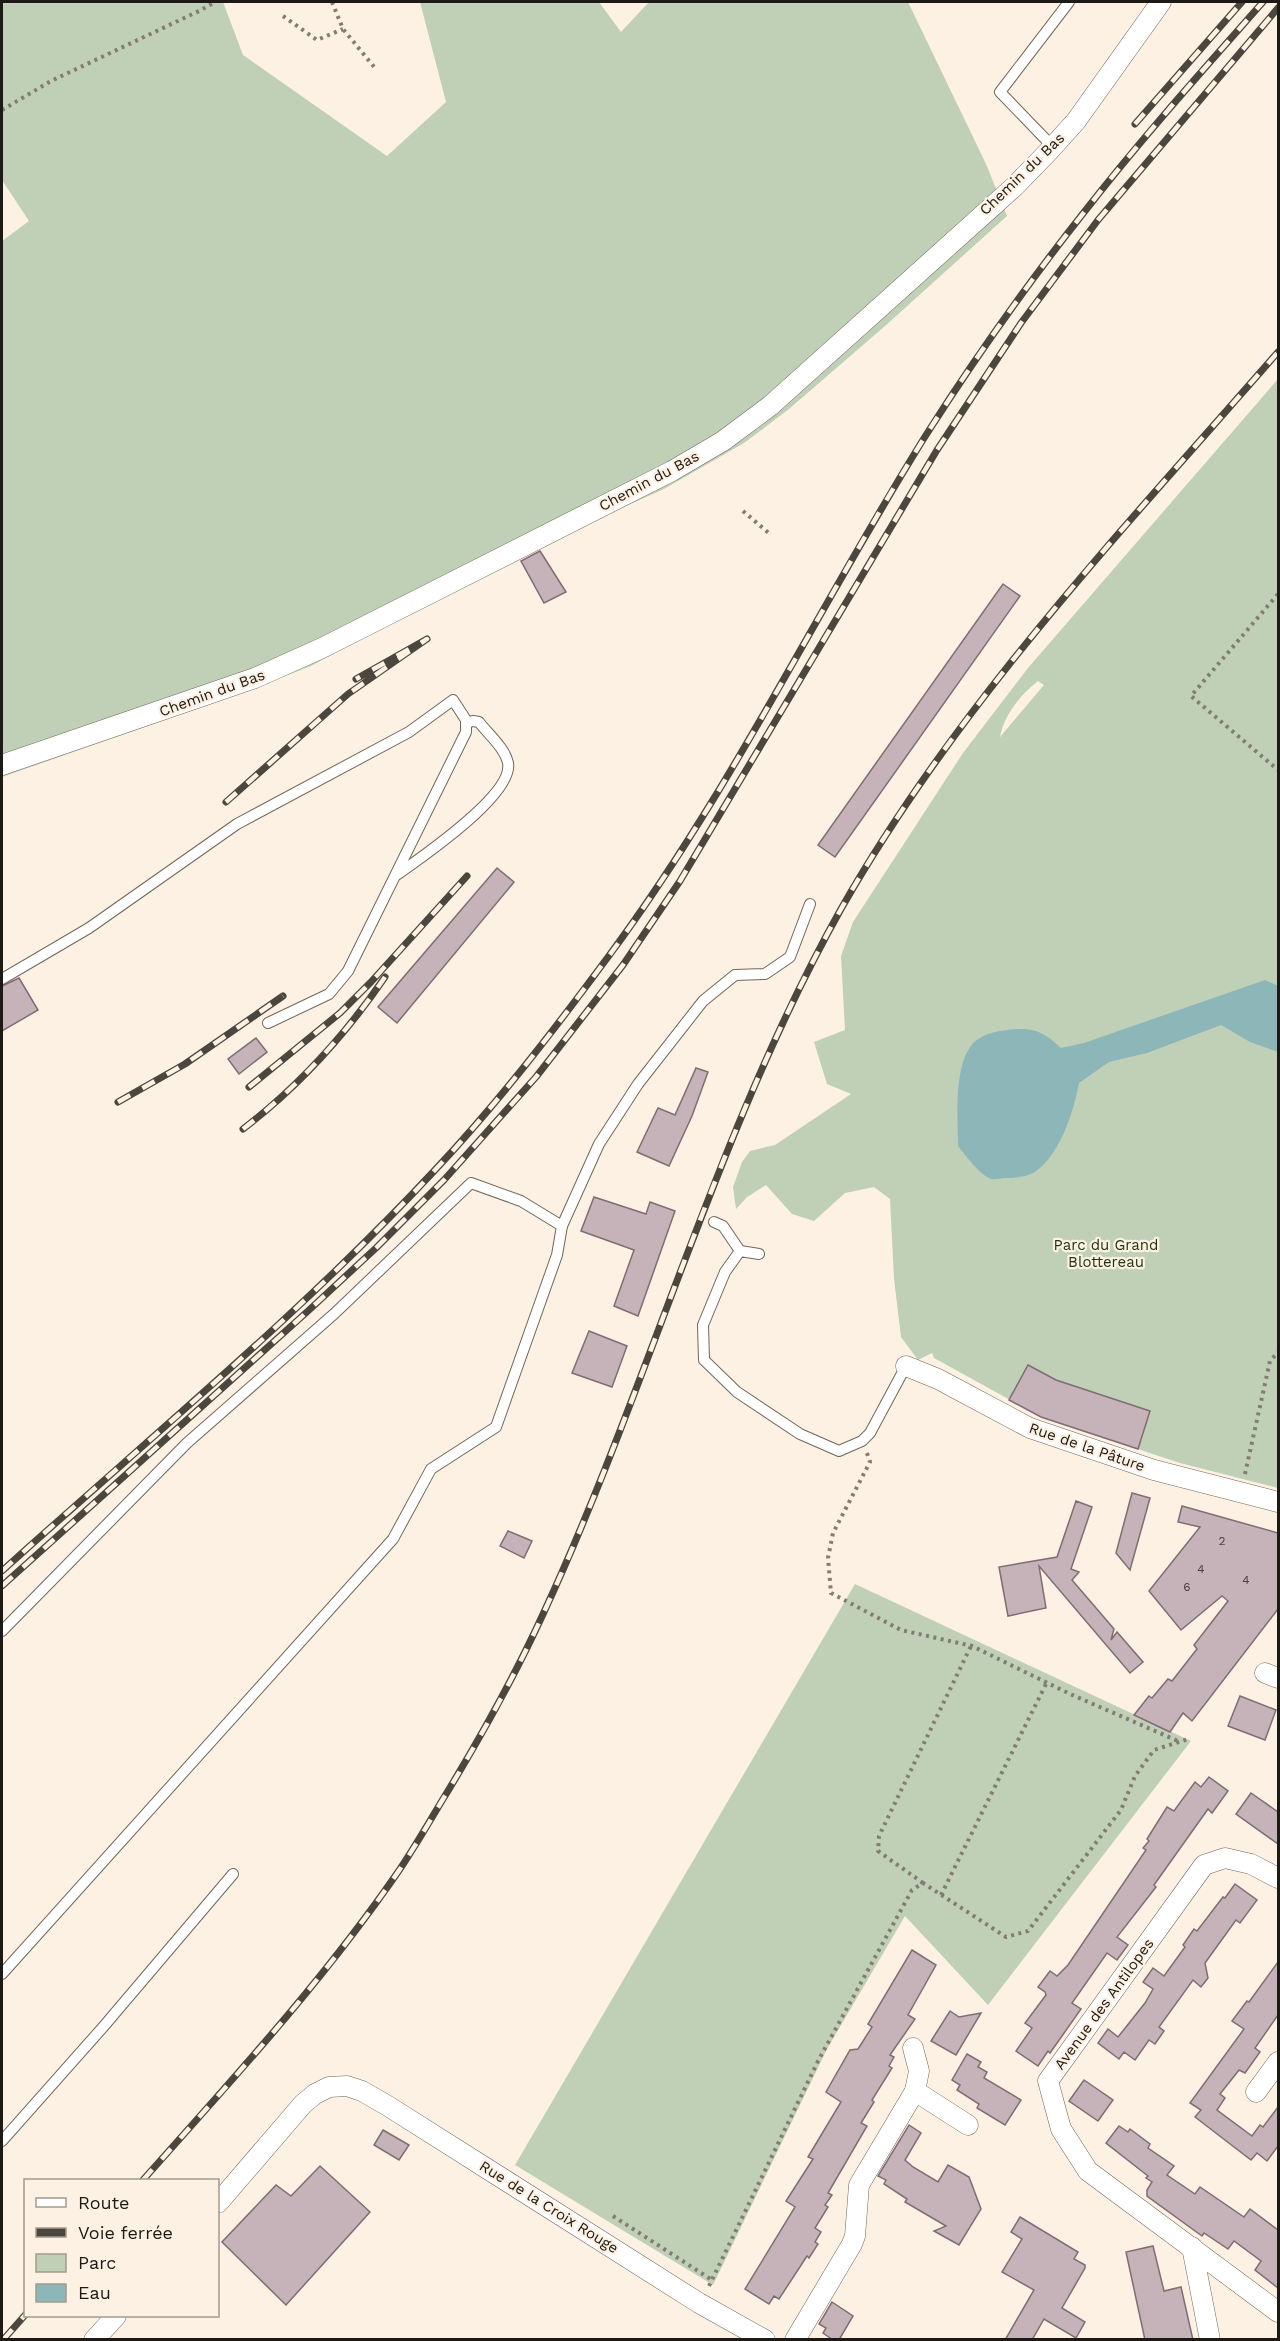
<svg xmlns="http://www.w3.org/2000/svg" width="1280" height="2341" viewBox="0 0 1280 2341" font-family="'Work Sans',sans-serif">
  <rect width="100%" height="100%" fill="#fcf1e2"/>
  <!-- green -->
  <g fill="#bfd0b7" fill-rule="evenodd">
    <path d="M2,2h221l20,53 144,101 59,-54 -26,-100h179l22,30 28,-30h259l78,162 21,52 -122,110 -96,83 -45,34 -80,46 -89,40 -101,50 -163,87 -69,27 -240,84v-536l27,-20 -27,-41z"/>
    <path d="M1278,379v1109l-98,-25 -139,-46 -107,-59 -2,-5 -14,7 -17,-23 -7,-58 -4,-80 -16,-12 -29,6 -31,28 -22,-7 -26,-29 -19,12 -11,12 -3,-22 9,-25 8,-11 25,-6 76,-51 -24,-10 -13,-42 31,-12 -4,-74 12,-34 110,-169 65,-85zM1038,681l6,4 -44,52c4,-22 20,-42 38,-56z"/>
    <path d="M855,1584l336,157 -203,264 -83,-89 -78,133 -114,236 -198,-120z"/>
  </g>
  <!-- water -->
  <path fill="#8db6b8" d="M1265,980l13,6v66l-28,-10 -29,-17 -74,28 -38,9 -30,21c-5,28 -20,75 -46,90 -8,4 -19,5 -28,5 -3,0 -10,2 -14,1 -11,-4 -26,-24 -33,-33 0,-28 -6,-93 22,-108 8,-5 18,-7 27,-8 25,-3 35,0 54,18l23,-5z"/>
  <!-- building -->
  <g fill="#c6b3b9" stroke="#7f6d73" stroke-width="1.5">
    <path d="M540,551l26,41 -22,11 -23,-42z"/>
    <path d="M1003,584l17,12 -185,261 -17,-12z"/>
    <path d="M497,868l17,14 -117,141 -19,-16z"/>
    <path d="M19,978l19,32 -36,21v-45z"/>
    <path d="M256,1038l11,14 -28,22 -11,-15z"/>
    <path d="M696,1068l12,4 -16,44 -23,50 -32,-14 21,-44 17,7z"/>
    <path d="M594,1197l52,17 4,-12 25,9 -37,105 -24,-10 20,-56 -53,-19z"/>
    <path d="M589,1331l38,15 -15,41 -40,-14z"/>
    <path d="M1028,1365l28,15 94,31 -12,38 -97,-32 -32,-17z"/>
    <path d="M1132,1493l18,5 -20,72 -14,-17z"/>
    <path d="M1076,1501l16,6 -21,62 8,3 -7,8 42,49 -3,11 6,-8 26,30 -13,11 -91,-107 7,42 -38,8 -9,-49 58,-10z"/>
    <path d="M1182,1506l96,27v76l-86,112 -9,-8 -13,19 -36,-17 15,-19 3,2 16,-19 4,2 25,-32 -3,-4 34,-44 -6,-5 -41,34 -32,-39 51,-64 -22,-5z"/>
    <path d="M508,1531l24,10 -8,17 -24,-12z"/>
    <path d="M1240,1696l36,14 -11,30 -37,-14z"/>
    <path d="M1209,1777l19,14 -16,22 -4,-4 -54,76 2,2 -39,50 11,8 -11,15 -10,-7 -35,50 9,6 -31,44 -2,-2 -10,15 -22,-15 16,-23 -7,-5 21,-28 -1,-3 -7,-5 12,-16 7,5 11,-11 78,-115 -3,-2 6,-7 -2,-2 20,-32 7,4 21,-29 6,5z"/>
    <path d="M1251,1793l27,19v32l-42,-30z"/>
    <path d="M1235,1884l22,16 -17,23 -4,-3 -31,43 3,15 -7,9 -8,-7 -34,47 5,4 -9,13 -6,-4 -14,20 -11,-8 -5,7 -21,-16 10,-14 10,8 27,-34 8,-14 -10,-7 10,-14 11,8 21,-29 -2,-2 11,-16 3,2 26,-34 2,1z"/>
    <path d="M912,1950l24,15 -28,50 7,4 -25,36 4,2 -5,9 3,2 -20,32 2,2 -13,21 6,3 -39,67 4,2 -7,10 3,2 -13,21 6,4 -6,10 3,2 -9,14 -2,-2 -28,43 -5,-3 -5,8 -24,-15 50,-82 -9,-6 27,-42 -5,-2 33,-55 -15,-10 24,-42 8,-1 14,-22 -4,-3z"/>
    <path d="M1278,1962v53l-23,33 5,4 -15,21 -6,-3 -19,24 5,4 -8,12 35,26 8,-11 3,2 15,-20v39l-11,15 -10,-8 -6,7 -56,-43 6,-7 -11,-7 54,-74 -12,-8 15,-20 2,1z"/>
    <path d="M950,2011l9,6 22,-4 -25,42 -25,-14z"/>
    <path d="M967,2054l14,8 -3,5 9,5 -3,6 37,22 -16,25 -28,-17 2,-4 -22,-14 3,-5 -8,-5z"/>
    <path d="M1084,2080l29,20 -15,21 -29,-20z"/>
    <path d="M909,2125l12,8 -16,27 8,7 25,15 10,-17 21,12 12,32 -22,36 -25,-14 12,-5 -41,-24 2,-3 -23,-15 2,-4 -8,-4z"/>
    <path d="M1119,2126l9,6 2,-3 20,15 -2,4 26,18 -7,9 28,19 5,-7 44,30 6,-8 28,21v58l-23,-18 6,-9 -27,-20 -6,8 -24,-16 -2,3 -55,-40v-6l5,-8 -6,-4 2,-2 -42,-33z"/>
    <path d="M383,2130l26,15 -10,15 -25,-15z"/>
    <path d="M320,2166l50,46 -84,93 -64,-63 54,-57 15,11z"/>
    <path d="M1020,2217l58,35 -4,7 11,6v3l-23,40 23,14 -9,16 -32,-19 -12,21h-27l29,-50 -32,-18 20,-33 -11,-7z"/>
    <path d="M1153,2246l11,45 17,-4 12,53h-48l-19,-88z"/>
    <path d="M832,2302l21,14 -14,24h-6l-10,-7 3,-5 -7,-4z"/>
  </g>
  <g fill="none" stroke-linecap="round" stroke-linejoin="round">
    <!-- lane casing -->
    <g stroke="#71675a" stroke-width="12">
      <g id="lane">
        <path d="M1053,147l-53,-55 69,-90"/>
        <path d="M398,874c24,-17 116,-80 110,-111 -3,-15 -20,-29 -29,-41l-6,-1 -7,2"/>
        <path d="M2,979l87,-51 148,-104 172,-92 44,-32 13,20v12l-118,239 -19,23 -61,29"/>
        <path d="M714,1222l9,4 17,25"/>
        <path d="M562,1226l37,-82 39,-60 65,-83 32,-26 30,-1 25,-17 20,-53"/>
        <path d="M759,1254l-19,-3 -15,21 -22,53 1,35 33,32 63,42 39,17 23,-10 8,-8 36,-67"/>
        <path d="M2,1631l185,-188 147,-129 137,-131 50,18 41,25 -5,29 -61,172 -65,42 -38,70 -391,435"/>
        <path d="M2,2141l102,-115 129,-152"/>
      </g>
    </g>
    <!-- street casing -->
    <g stroke="#71675a" stroke-width="21">
      <g id="street">
        <path d="M2,765l253,-87 67,-30 350,-177 51,-30 47,-35 245,-220 33,-34 28,-31 85,-119"/>
        <path d="M906,1366l32,13 92,49 124,42 124,32"/>
        <path d="M1265,1673l13,5"/>
        <path d="M1278,1878l-27,-14 -26,-6 -21,7 -156,216 13,48 27,42 190,141"/>
        <path d="M913,2048l6,23 -4,20 53,34"/>
        <path d="M1256,2092l22,-30"/>
        <path d="M218,2203l85,-99 12,-10 14,-7 18,-1 15,5 26,15 311,197 66,37"/>
        <path d="M1192,2247l18,93"/>
        <path d="M94,2340l22,-24"/>
        <path d="M795,2340l57,-96 3,-8 4,-51 56,-94"/>
      </g>
    </g>
    <!-- path -->
    <g stroke="#837c73" stroke-width="4" stroke-dasharray="3 4.5" stroke-linecap="butt">
      <path d="M332,2l11,27 32,39"/>
      <path d="M283,16l34,24 26,-11"/>
      <path d="M2,110l49,-29 148,-70 16,-9"/>
      <path d="M743,511l28,24"/>
      <path d="M1278,594l-87,102 87,74"/>
      <path d="M867,1453l3,9 -37,71 -5,25 3,35 70,37 71,16 98,48 108,47"/>
      <path d="M1245,1474l25,-113 8,-9"/>
      <path d="M923,1883l-45,-32 1,-15 92,-190"/>
      <path d="M941,1895l106,-213"/>
      <path d="M613,2216l99,64"/>
      <path d="M709,2286l109,-225 94,-171 11,-7 83,54 22,-6 93,-121 14,-34 19,-26 34,-11"/>
    </g>
    <!-- lane -->
    <use href="#lane" stroke="#fff" stroke-width="10"/>
    <!-- street -->
    <use href="#street" stroke="#fff" stroke-width="20"/>
    <!-- rail casing -->
    <g stroke="#4b463e" stroke-width="7">
      <g id="rail">
        <path d="M1135,124l107,-122"/>
        <path d="M226,802l122,-108 79,-55 -71,40"/>
        <path d="M249,1087l91,-74 31,-31 96,-106"/>
        <path d="M118,1102l67,-38 98,-68"/>
        <path d="M243,1129c55,-42 103,-95 142,-152"/>
        <path d="M2,1571c145,-131 300,-258 433,-401 63,-67 119,-140 173,-213 122,-164 210,-349 318,-522 49,-77 102,-152 159,-224 56,-72 118,-141 178,-209"/>
        <path d="M2,1586l306,-275 68,-63 68,-68 92,-103 87,-112 57,-84 257,-431 84,-127 77,-103 180,-212"/>
        <path d="M143,2180c89,-100 181,-200 257,-311 14,-21 27,-43 40,-65 38,-62 74,-126 104,-192 107,-231 172,-480 297,-703 117,-206 282,-379 437,-557"/>
        <path d="M3,2340l23,-26"/>
      </g>
    </g>
    <!-- rail -->
    <use href="#rail" stroke="#fcf1e2" stroke-width="4.5" stroke-dasharray="14" stroke-linecap="butt"/>
  </g>
  <g text-anchor="middle" stroke-width="4.5" stroke-linejoin="round" paint-order="stroke">
    <!-- number labels -->
    <g font-size="12" fill="#47403d">
      <text x="1222" y="1545">2</text>
      <text x="1201" y="1573">4</text>
      <text x="1246" y="1584">4</text>
      <text x="1187" y="1591">6</text>
    </g>
    <!-- street labels -->
    <g font-size="15" fill="#1d1914" stroke="#fcf1e2">
      <text transform="translate(1022 174) rotate(-44)" y="5">Chemin du Bas</text>
      <text transform="translate(649 481) rotate(-28)" y="5">Chemin du Bas</text>
      <text transform="translate(212 693) rotate(-20)" y="5">Chemin du Bas</text>
      <text transform="translate(1087 1447) rotate(19)" y="5">Rue de la Pâture</text>
      <text transform="translate(1104 2004) rotate(-54)" y="5">Avenue des Antilopes</text>
      <text transform="translate(549 2207) rotate(32)" y="5">Rue de la Croix Rouge</text>
    </g>
    <!-- park labels -->
    <g font-size="15" fill="#203910" stroke="#fcf1e2">
      <text x="1106" y="1250">Parc du Grand<tspan x="1106" dy="17">Blottereau</tspan></text>
    </g>
  </g>
  <!-- border -->
  <rect width="1280" height="2341" fill="none" stroke="#1d1914" stroke-width="6"/>
  <!-- legend -->
  <rect x="24" y="2179" width="195" height="138" fill="#fcf1e2" stroke="#a39b90" stroke-width="1.5"/>
  <rect x="36" y="2198" width="30" height="9" fill="#ffffff" stroke="#a39b90" stroke-width="1.5"/>
  <text x="78" y="2209" font-size="18" fill="#1d1914">Route</text>
  <rect x="36" y="2228" width="30" height="9" fill="#4b463e" stroke="#a39b90" stroke-width="1.5"/>
  <text x="78" y="2239" font-size="18" fill="#1d1914">Voie ferrée</text>
  <rect x="36" y="2254" width="30" height="18" fill="#bfd0b7" stroke="#a39b90" stroke-width="1.5"/>
  <text x="78" y="2269" font-size="18" fill="#1d1914">Parc</text>
  <rect x="36" y="2284" width="30" height="18" fill="#8db6b8" stroke="#a39b90" stroke-width="1.5"/>
  <text x="78" y="2299" font-size="18" fill="#1d1914">Eau</text>
</svg>
